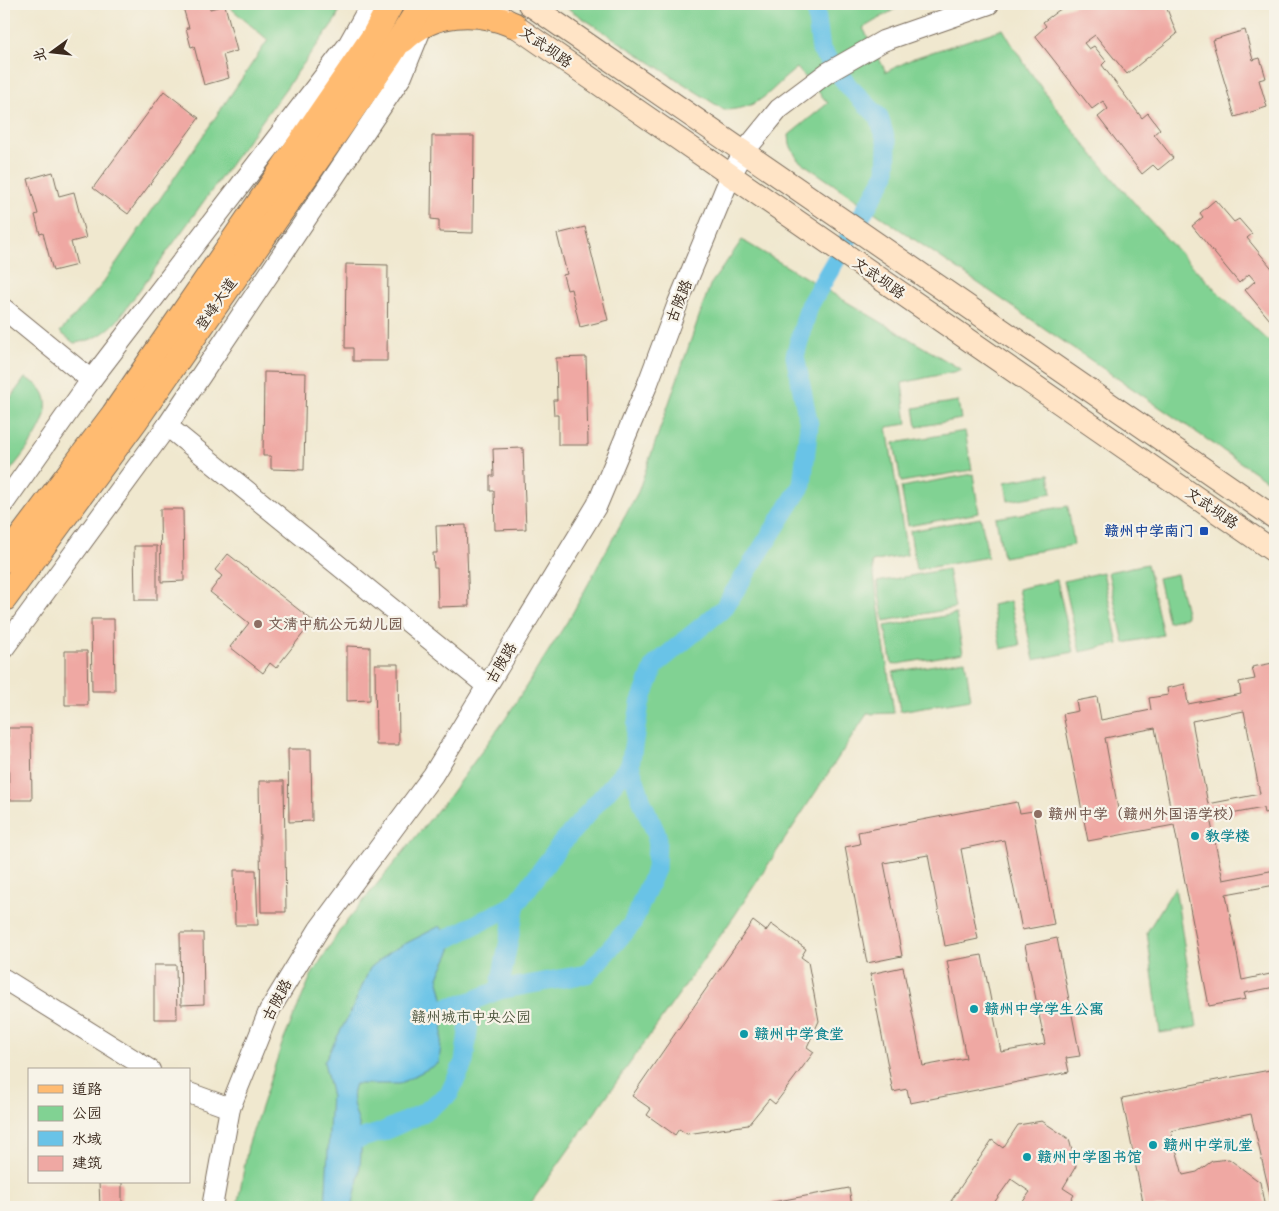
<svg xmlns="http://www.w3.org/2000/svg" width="1279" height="1211" viewBox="0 0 1279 1211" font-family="'Patrick Hand','LXGW WenKai TC',sans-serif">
  <rect width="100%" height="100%" fill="#f7f3e8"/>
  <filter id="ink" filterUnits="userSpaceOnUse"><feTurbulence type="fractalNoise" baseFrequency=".02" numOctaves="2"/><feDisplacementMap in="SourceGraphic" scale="10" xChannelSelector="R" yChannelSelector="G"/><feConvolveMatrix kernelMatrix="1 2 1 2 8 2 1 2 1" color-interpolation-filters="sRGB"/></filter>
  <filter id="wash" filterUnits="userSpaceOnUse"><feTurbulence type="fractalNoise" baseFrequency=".0096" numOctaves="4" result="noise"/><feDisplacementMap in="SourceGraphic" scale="20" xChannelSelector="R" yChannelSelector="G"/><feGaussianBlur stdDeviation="1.12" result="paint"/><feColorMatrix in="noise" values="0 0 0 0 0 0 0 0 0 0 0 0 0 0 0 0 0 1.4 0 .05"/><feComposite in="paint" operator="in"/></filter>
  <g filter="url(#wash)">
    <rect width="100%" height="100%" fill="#f0e8cf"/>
    <!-- green -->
    <g fill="#81d293" stroke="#5e7e58">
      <path d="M226,4h115l-5,15 -219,302c-13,13 -24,20 -43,22l-14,-11 40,-45 168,-247z"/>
      <path d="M561,4h351l-17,5 -32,19 23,44 28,-14 89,-29c21,37 45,68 71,102 61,77 129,149 201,216v139l-477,-326 -8,-15 -1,-10 39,-32 -31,-35c-28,21 -34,41 -73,42z"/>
      <path d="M742,240l220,130 -60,13 5,41 -20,3 20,128 -35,7 22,151 -27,1 -132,201 -207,292h-291l11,-61 34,-102 29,-68 31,-49 107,-131 57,-78 66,-104 66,-122 72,-207z"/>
      <path d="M25,378c51,21 -3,76 -21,101v-72z"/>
      <path d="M958,401l3,18 -44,8 -3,-19z"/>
      <path d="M965,431l7,39 -71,12 -7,-39z"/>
      <path d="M973,474l6,39 -71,13 -7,-39z"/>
      <path d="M1049,474l3,19 -44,8 -3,-19z"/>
      <path d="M1068,506l6,39 -71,12 -7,-39z"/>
      <path d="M981,518l7,39 -72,13 -6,-39z"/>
      <path d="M1147,564l16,71 -39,8 -16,-71z"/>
      <path d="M948,569l7,39 -71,13 -7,-39z"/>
      <path d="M1103,572l15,72 -38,8 -16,-71z"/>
      <path d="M1177,574l10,43 -19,5 -10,-44z"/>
      <path d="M1057,580l16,72 -39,8 -16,-71z"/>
      <path d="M1010,601l10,44 -19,4 -9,-44z"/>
      <path d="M956,614l7,39 -71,12 -7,-39z"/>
      <path d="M965,660l6,39 -71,12 -7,-39z"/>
      <path d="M1175,887l22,140 -37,6 -13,-101z"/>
    </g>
    <!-- water -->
    <path fill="#69c3e7" stroke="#527682" d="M440,926l11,14v10l-13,27 7,29 -6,57 -40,21h-44c-8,19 6,35 6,53 1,26 -3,45 -9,70h-27l6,-114 -7,-31 29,-55 17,-39 21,-17z"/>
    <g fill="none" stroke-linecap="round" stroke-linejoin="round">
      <!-- canal -->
      <g stroke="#69c3e7" stroke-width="19">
        <path d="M433,954l8,-12 75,-38"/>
        <path d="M499,990l17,-86 44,-59 70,-80"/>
        <path d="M421,1014l51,-13 27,-11 88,-16 45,-50 24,-55 1,-34 -14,-31 -13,-39 10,-61 15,-39 69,-57 78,-123 7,-60 -14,-69 14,-50 77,-132 1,-30 -8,-27 -30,-30 -28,-37 -6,-46"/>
        <path d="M349,1142l33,-10 39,-18 28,-20 15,-32 8,-61"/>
      </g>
    </g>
    <g id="blocks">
      <!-- building -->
      <g fill="#efa8a3" fill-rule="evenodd">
        <path d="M182,4h27l1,5 15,-4 12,46 -14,4 6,23 -25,7 -10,-39 -3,1 -5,-19h3z"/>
        <path d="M1080,4h85l12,30 -50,40 -32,-39 -11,8 5,6 5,-3 12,15 -4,4 40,53 6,-5 12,16 -6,5 19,24 -15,12 -5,-5 -11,9 -44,-57 10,-8 -5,-8 -11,8 -57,-73 11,-10 -3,-4 16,-12z"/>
        <path d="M1245,30l8,30 7,-2 6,20 -7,2 8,27 -32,10 -23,-77z"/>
        <path d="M164,91l35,27 -71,96 -35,-26z"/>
        <path d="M432,136h42l-1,97 -34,-1v-12l-8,-1z"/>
        <path d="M53,172l6,24 15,-4 12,46 -15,4 6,23 -24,6 -10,-38 -3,1 -5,-19 3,-1 -10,-35z"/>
        <path d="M1215,200l19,22 5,-3 13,15 -5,4 28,34v54l-30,-36 10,-9 -6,-7 -10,9 -47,-57 11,-9 -3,-4z"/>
        <path d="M585,227l23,93 -28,7 -9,-38 -4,1 -4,-15 4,-1 -10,-40z"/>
        <path d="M346,264l42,1 -1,96h-34v-13h-8z"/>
        <path d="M586,357l2,88h-30v-30h-4l-1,-15h4l-1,-42z"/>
        <path d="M264,372l42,1 -2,97 -33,-1v-13h-8z"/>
        <path d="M523,448l3,81 -31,1 -1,-39h-4v-15h4l-1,-27z"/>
        <path d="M160,509h23l1,72 -23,1z"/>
        <path d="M466,525l3,81 -31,1 -1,-39h-3l-1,-15h4l-1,-27z"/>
        <path d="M134,546h23v54h-22z"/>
        <path d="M228,554l85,67 -37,47 -6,-5 -7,10 -33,-26 19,-24 -39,-31 12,-16 -7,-6z"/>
        <path d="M91,619h23l1,72h-23z"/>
        <path d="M347,646l23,1v53l-23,1z"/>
        <path d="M65,651h22l1,54h-23z"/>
        <path d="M1273,663l2,10v146l-2,-8 -9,2 -1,-5 -53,10 13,62 52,-10v15l-49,9 16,86 33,-7v14l-31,6 2,6 -37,7 -35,-181 -86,16 -25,-127 15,-3 -2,-10 21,-4 4,23 50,-10 -2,-12 19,-3 -1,-7 18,-4 3,20 53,-10 -2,-12 16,-3 -3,-12zM1244,711l16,83 -52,10 -16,-83zM1155,728l16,83 -51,9 -15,-82z"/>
        <path d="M375,664h23l1,81h-23z"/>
        <path d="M8,728h23l1,72h-23z"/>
        <path d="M288,749h23l1,72 -23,1z"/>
        <path d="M259,781h25l2,131h-25z"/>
        <path d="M1017,802l3,11 13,-2 21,113 -32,6 -18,-90 -43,9 17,90 -33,7 -17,-91 -44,8 18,93 -35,7 -22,-116 15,-3 -2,-12z"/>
        <path d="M4,843h1l1,48h-2z"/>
        <path d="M234,870h22l2,55h-23z"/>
        <path d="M753,921l13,10 5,-7 35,25 -5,8 7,5 11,59 -12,26 7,5 -39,52 -6,-5 -21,26 -61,9 -8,-5 -4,6 -28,-20 4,-6 -19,-13z"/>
        <path d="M180,933h23l1,71 -23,1z"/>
        <path d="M1057,938l23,118 -14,2 3,14 -159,31 -3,-14 -14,3 -23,-118 33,-7 20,99 43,-8 -19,-97 35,-6 19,97 44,-8 -20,-99z"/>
        <path d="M154,965h22l1,54h-23z"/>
        <path d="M1275,1069v138h-2l-22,-93 -80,17 12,44 14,-3 15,-11 17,-2 31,23 4,21 -3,4h-117l-22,-109z"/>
        <path d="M1042,1121l27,18 7,27 -13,22 11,7 -8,12h-47l11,-15 -19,-13 -20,28h-44l45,-67 11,8 15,-23z"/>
        <path d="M99,1182h23v25h-22z"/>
        <path d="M849,1188l3,18 15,-3 1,4h-122z"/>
      </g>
    </g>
  </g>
  <g filter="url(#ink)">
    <use href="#blocks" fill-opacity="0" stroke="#7a6c5c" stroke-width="1"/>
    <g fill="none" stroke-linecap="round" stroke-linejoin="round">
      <!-- tertiary casing -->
      <g stroke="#7a6c5c" stroke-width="22">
        <g id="tertiary">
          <path d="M4,309l87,71"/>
          <path d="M167,426l320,260"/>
          <path d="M4,503l87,-123 257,-335 23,-41"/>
          <path d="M4,648l163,-222 235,-350 22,-54"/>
          <path d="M4,979l146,91"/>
          <path d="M189,1093l41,15"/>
          <path d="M212,1207l18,-99 39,-97 50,-82 114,-154 164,-270 51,-122 30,-80 53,-128 13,-23 35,-43 48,-36 56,-32 106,-37"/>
        </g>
      </g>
      <!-- secondary casing -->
      <g stroke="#7a6c5c" stroke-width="24">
        <g id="secondary">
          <path d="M529,4l746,514"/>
          <path d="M498,14l777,538"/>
        </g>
      </g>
      <!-- primary casing -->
      <g stroke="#7a6c5c" stroke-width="27">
        <g id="primary">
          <path d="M403,40c30,-30 74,-31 111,-15"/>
          <path d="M4,560l110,-146 260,-378 17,-32"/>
          <path d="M4,599l131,-178 255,-366 32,-51"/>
        </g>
      </g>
      <!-- tertiary -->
      <use href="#tertiary" stroke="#fff" stroke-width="20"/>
      <!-- secondary -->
      <use href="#secondary" stroke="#ffe4c6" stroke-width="22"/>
      <!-- primary -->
      <use href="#primary" stroke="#ffbb71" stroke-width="25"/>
    </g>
  </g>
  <!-- markers -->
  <rect fill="#1a4fb4" stroke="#f7f3e8" stroke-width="2" x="1199" y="526" width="10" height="10" rx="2.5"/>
  <g fill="#8d6e63" stroke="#f7f3e8" stroke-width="2">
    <circle cx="258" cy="624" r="5"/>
    <circle cx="1038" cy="814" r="5"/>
  </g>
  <g fill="#0f9aa8" stroke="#f7f3e8" stroke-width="2">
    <circle cx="1195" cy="836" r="5"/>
    <circle cx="974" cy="1009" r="5"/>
    <circle cx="744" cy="1034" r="5"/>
    <circle cx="1153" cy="1145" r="5"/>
    <circle cx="1027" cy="1157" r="5"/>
  </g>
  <g text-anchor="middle" stroke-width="4.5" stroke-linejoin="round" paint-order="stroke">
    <!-- street labels -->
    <g font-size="15" fill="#3b2a1e" stroke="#f7f3e8">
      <text transform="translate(546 47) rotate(35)" y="5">文武坝路</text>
      <text transform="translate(879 278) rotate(35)" y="5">文武坝路</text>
      <text transform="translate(679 301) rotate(-68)" y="5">古陂路</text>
      <text transform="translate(216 304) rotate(-55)" y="5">登峰大道</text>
      <text transform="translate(1212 508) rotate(35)" y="5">文武坝路</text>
      <text transform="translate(501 663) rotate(-59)" y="5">古陂路</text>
      <text transform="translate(277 1000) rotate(-62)" y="5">古陂路</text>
    </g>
    <!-- transit labels -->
    <g font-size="15" font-weight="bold" fill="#164399" stroke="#f7f3e8" text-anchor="end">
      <text x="1194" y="536">赣州中学南门</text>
    </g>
    <!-- education labels -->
    <g font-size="15" font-weight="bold" fill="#785e54" stroke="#f7f3e8" text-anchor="start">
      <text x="268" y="629">文清中航公元幼儿园</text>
      <text x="1048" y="819">赣州中学（赣州外国语学校）</text>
    </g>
    <!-- culture labels -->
    <g font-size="15" font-weight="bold" fill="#0d838f" stroke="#f7f3e8" text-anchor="start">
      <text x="1205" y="841">教学楼</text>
      <text x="984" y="1014">赣州中学学生公寓</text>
      <text x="754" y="1039">赣州中学食堂</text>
      <text x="1163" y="1150">赣州中学礼堂</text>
      <text x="1037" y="1162">赣州中学图书馆</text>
    </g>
    <!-- park labels -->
    <g font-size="15" fill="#4c543b" stroke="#f7f3e8">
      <text x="471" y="1022">赣州城市中央公园</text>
    </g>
  </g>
  <!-- margin -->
  <rect width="1279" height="1211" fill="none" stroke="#f7f3e8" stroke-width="20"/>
  <!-- legend -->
  <rect x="28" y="1068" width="162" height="115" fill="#f7f3e8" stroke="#aca397"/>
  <rect x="38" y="1085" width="25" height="8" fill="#ffbb71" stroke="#aca397"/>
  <text x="72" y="1094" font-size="15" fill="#3b2a1e">道路</text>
  <rect x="38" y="1106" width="25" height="15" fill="#81d293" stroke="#aca397"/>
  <text x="72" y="1118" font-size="15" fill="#3b2a1e">公园</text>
  <rect x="38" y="1131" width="25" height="15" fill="#69c3e7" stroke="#aca397"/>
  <text x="72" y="1144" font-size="15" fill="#3b2a1e">水域</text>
  <rect x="38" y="1156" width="25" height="15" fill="#efa8a3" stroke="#aca397"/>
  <text x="72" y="1168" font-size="15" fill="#3b2a1e">建筑</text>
  <!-- north arrow -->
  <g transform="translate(52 52) rotate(255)" stroke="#f7f3e8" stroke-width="4" paint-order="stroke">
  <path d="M0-4L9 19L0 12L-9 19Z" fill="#3b2a1e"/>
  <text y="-8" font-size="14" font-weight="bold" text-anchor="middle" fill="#3b2a1e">北</text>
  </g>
</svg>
